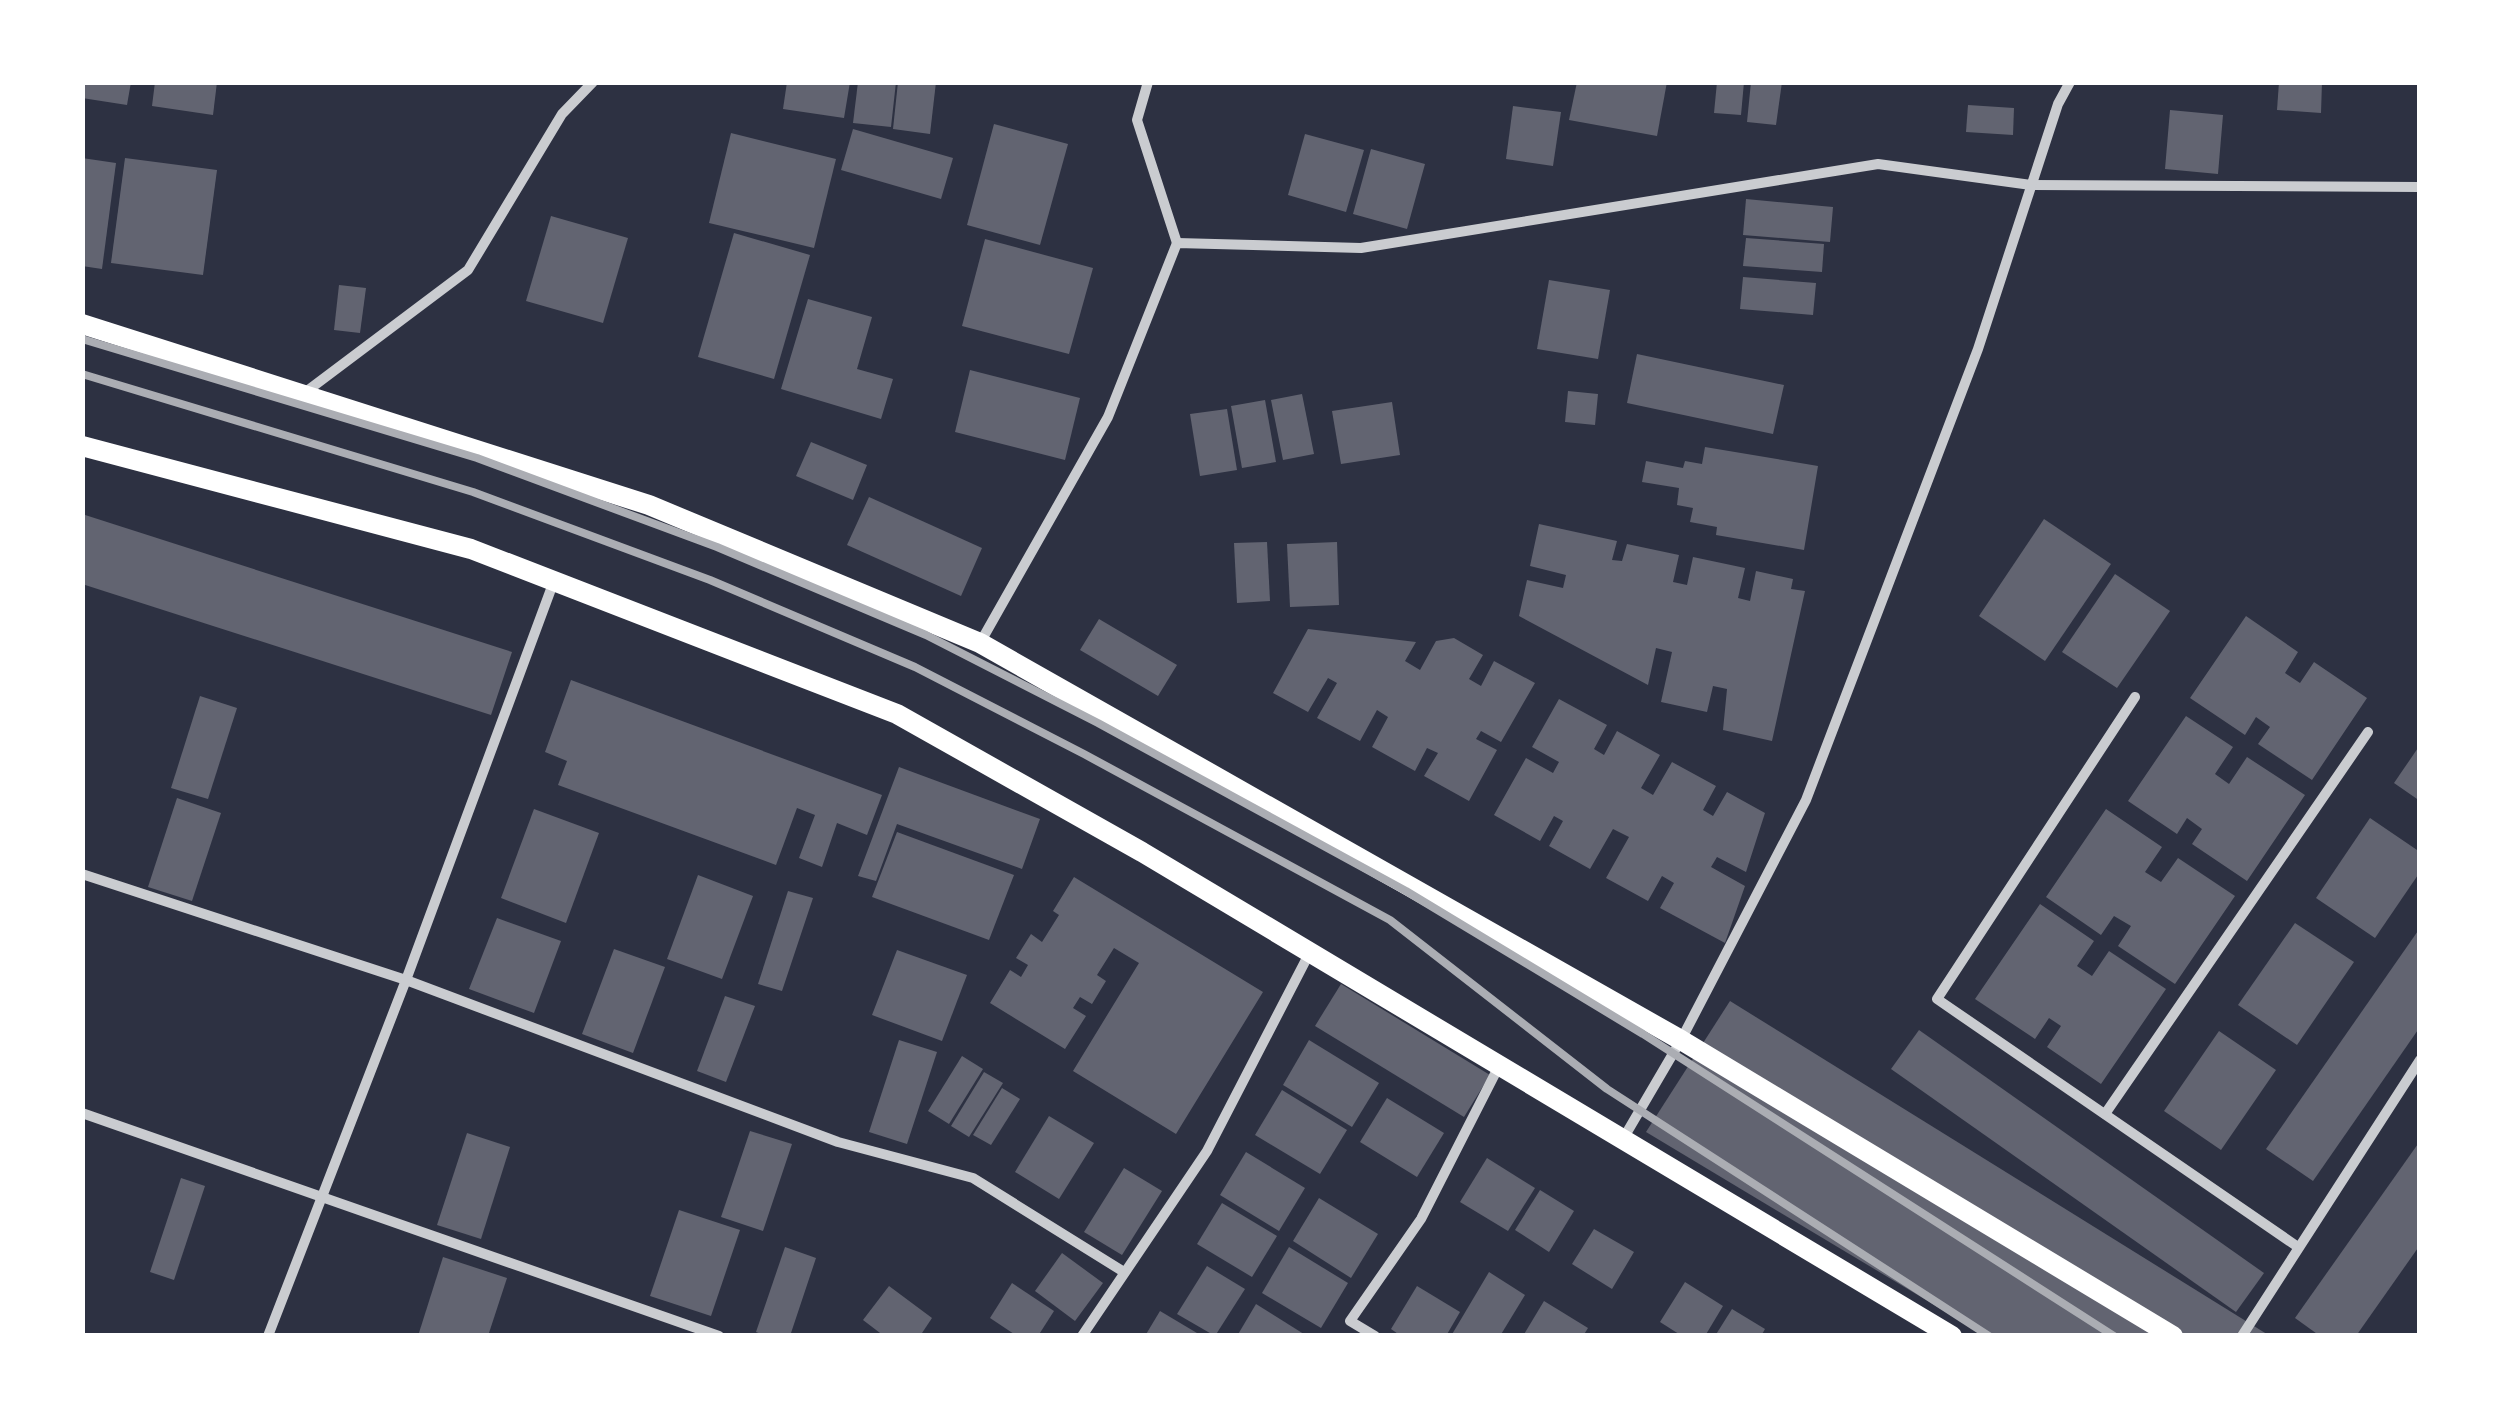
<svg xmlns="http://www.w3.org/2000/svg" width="2502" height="1418" viewBox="0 0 2502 1418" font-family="'IBM Plex Serif',serif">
  <rect width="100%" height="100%" fill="#2d3142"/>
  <!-- building -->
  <g fill="#626471">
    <path d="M82,82h49l-4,23 -45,-7z"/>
    <path d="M155,82h62l-4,33 -61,-9z"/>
    <path d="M787,82h63l-6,36 -61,-9z"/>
    <path d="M858,82h38l-5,45 -38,-4z"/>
    <path d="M898,82h38l-6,52 -37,-5z"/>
    <path d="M1577,82h90l-10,54 -88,-16z"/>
    <path d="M1717,82h27l-3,33 -27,-2z"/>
    <path d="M1751,82h31l-6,43 -29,-3z"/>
    <path d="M2279,82h43l-1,31 -44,-3z"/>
    <path d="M1968,105l46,3 -1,27 -47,-3z"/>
    <path d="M1513,106l48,6 -8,54 -47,-7z"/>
    <path d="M2170,110l53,5 -5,59 -53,-5z"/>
    <path d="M994,124l74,20 -28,101 -73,-20z"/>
    <path d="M853,129l100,29 -12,41 -100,-29z"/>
    <path d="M731,133l105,26 -22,89 -105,-25z"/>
    <path d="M1305,134l59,16 -18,62 -58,-17z"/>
    <path d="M1371,149l54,15 -18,65 -54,-15z"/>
    <path d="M82,158l34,5 -14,106 -20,-3z"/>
    <path d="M125,158l92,12 -14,105 -92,-12z"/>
    <path d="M1746,199l87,8 -3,35 -87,-7z"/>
    <path d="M551,216l77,22 -25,85 -77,-22z"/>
    <path d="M734,233l76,22 -36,124 -76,-22z"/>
    <path d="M1746,238l78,6 -2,28 -79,-6z"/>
    <path d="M985,239l108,29 -24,86 -107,-28z"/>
    <path d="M1743,277l73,6 -3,32 -73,-6z"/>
    <path d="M1549,280l61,10 -12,69 -61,-10z"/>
    <path d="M339,285l27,3 -6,45 -26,-3z"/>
    <path d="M808,299l64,18 -15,52 36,10 -12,40 -100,-30z"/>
    <path d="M1637,354l147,31 -11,49 -146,-31z"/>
    <path d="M970,370l110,28 -15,62 -110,-28z"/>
    <path d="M1568,391l30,3 -3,31 -30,-3z"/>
    <path d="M1302,394l12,60 -31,6 -12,-60z"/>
    <path d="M1265,400l11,62 -34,6 -11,-62z"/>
    <path d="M1392,402l8,53 -59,9 -9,-53z"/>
    <path d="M1227,409l10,61 -37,6 -10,-62z"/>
    <path d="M811,442l56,23 -14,35 -57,-24z"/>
    <path d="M1705,447l113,19 -14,84 -88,-15 1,-8 -27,-5 3,-14 -16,-3 2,-17 -37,-6 4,-21 37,7 2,-7 17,3z"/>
    <path d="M869,497l113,51 -21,48 -114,-51z"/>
    <path d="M82,514l430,138 -21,63 -409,-131z"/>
    <path d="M2044,519l67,45 -66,97 -66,-45z"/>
    <path d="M1539,524l78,17 -5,19 10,1 5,-17 52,11 -6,27 14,3 6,-28 52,11 -7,30 12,3 6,-30 37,8 -2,10 14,2 -33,150 -49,-11 4,-41 -14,-3 -6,26 -46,-10 11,-50 -16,-4 -8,37 -129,-69 8,-36 36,8 3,-13 -36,-9z"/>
    <path d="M1267,542l3,59 -33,2 -3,-60z"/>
    <path d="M1337,542l2,63 -49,2 -3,-63z"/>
    <path d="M2115,574l55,37 -53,77 -55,-36z"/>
    <path d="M2246,616l52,36 -13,21 15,10 14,-21 53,36 -55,82 -54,-36 12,-17 -14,-10 -11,18 -55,-37z"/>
    <path d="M1099,619l78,46 -19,31 -78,-46z"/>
    <path d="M1308,629l108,13 -11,19 15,9 16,-29 18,-3 29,17 -14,24 12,7 13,-25 41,22 -34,59 -20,-11 -5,8 21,11 -28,51 -45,-25 14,-23 -11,-5 -12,23 -43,-24 16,-30 -11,-7 -17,31 -43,-23 20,-35 -9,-5 -20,34 -35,-19z"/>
    <path d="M571,680l311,115 -15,40 -30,-12 -15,44 -23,-9 16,-43 -18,-7 -21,57 -218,-80 9,-24 -22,-9z"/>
    <path d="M200,696l37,12 -29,91 -37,-11z"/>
    <path d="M1559,699l48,26 -13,24 10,6 13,-24 43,24 -19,33 12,7 19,-33 44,24 -13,24 10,6 14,-24 38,21 -19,59 -29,-15 -6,10 34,19 -20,57 -65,-35 14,-25 -12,-7 -14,25 -42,-23 23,-41 -16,-8 -23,40 -41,-23 14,-25 -9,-5 -14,25 -46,-26 32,-57 27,15 6,-11 -27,-15z"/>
    <path d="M2186,716l47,31 -18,27 14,10 18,-27 58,38 -58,86 -55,-37 10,-15 -15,-11 -10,16 -49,-33z"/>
    <path d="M2420,745v56l-26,-18z"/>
    <path d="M899,767l141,52 -18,50 -125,-45 -21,57 -18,-5z"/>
    <path d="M177,798l44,15 -29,88 -44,-14z"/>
    <path d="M534,809l65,24 -33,90 -65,-25z"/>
    <path d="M2106,809l56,38 -17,25 16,10 17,-24 57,38 -60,88 -57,-38 13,-20 -17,-10 -13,19 -55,-38z"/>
    <path d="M2370,818l50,34v20l-45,66 -59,-40z"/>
    <path d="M897,832l117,43 -25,65 -117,-43z"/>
    <path d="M698,875l55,21 -31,83 -55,-20z"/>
    <path d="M1074,877l189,115 -87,142 -103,-63 66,-108 -25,-15 -17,27 9,6 -14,23 -12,-7 -7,11 13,8 -21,33 -75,-46 20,-33 11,7 7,-12 -12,-7 15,-24 11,8 17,-27 -6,-4z"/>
    <path d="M788,891l25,7 -31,93 -24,-7z"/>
    <path d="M2040,904l54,37 -17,25 15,10 17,-25 57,38 -65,95 -54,-37 14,-21 -12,-8 -14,21 -60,-40z"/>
    <path d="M497,918l64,23 -27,72 -65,-24z"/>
    <path d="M2295,923l59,39 -57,83 -59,-40z"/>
    <path d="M2420,928v99l-107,154 -47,-32z"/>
    <path d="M614,949l51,18 -32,86 -51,-19z"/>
    <path d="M897,950l70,25 -25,66 -70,-26z"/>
    <path d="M1341,984l149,91 -26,42 -149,-91z"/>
    <path d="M725,996l30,10 -29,76 -29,-11z"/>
    <path d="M1730,1001l540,335h-284l-340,-204z"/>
    <path d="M1919,1030l345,243 -28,39 -345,-243z"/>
    <path d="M2219,1031l57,39 -55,80 -57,-39z"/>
    <path d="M899,1040l38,12 -30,92 -38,-12z"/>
    <path d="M1309,1040l70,43 -27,44 -69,-42z"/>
    <path d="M962,1056l21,13 -34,55 -21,-13z"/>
    <path d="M984,1072l19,11 -34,54 -18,-11z"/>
    <path d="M1002,1088l18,11 -29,46 -18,-10z"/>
    <path d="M1282,1090l65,40 -27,44 -65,-39z"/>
    <path d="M1387,1098l57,35 -27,44 -57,-35z"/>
    <path d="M1049,1116l45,27 -35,56 -44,-27z"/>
    <path d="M750,1131l42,13 -29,87 -42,-14z"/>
    <path d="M467,1133l43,14 -29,92 -44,-14z"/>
    <path d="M2420,1141v104l-64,91h-36l-25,-18z"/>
    <path d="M1246,1152l59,36 -26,43 -59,-36z"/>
    <path d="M1487,1158l48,30 -27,43 -48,-29z"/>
    <path d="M1124,1168l38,23 -40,64 -38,-23z"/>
    <path d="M181,1178l24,8 -31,94 -24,-8z"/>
    <path d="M1540,1190l34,21 -25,41 -34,-22z"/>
    <path d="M1319,1198l59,36 -27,44 -58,-37z"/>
    <path d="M1222,1203l55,33 -25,41 -55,-33z"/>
    <path d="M679,1210l61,20 -29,86 -61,-20z"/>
    <path d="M1594,1229l40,23 -22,37 -40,-25z"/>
    <path d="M785,1247l31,11 -26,78h-24l-10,-4z"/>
    <path d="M1289,1247l59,36 -27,45 -59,-35z"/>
    <path d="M1062,1253l41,30 -28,38 -40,-30z"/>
    <path d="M443,1257l64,21 -19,58h-70z"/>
    <path d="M1207,1266l38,23 -30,47 -38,-22z"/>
    <path d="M1489,1272l36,23 -25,41h-49z"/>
    <path d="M1685,1282l38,24 -18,30h-23l-22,-14z"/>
    <path d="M1012,1283l42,28 -16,25h-21l-27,-18z"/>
    <path d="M889,1286l43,32 -12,18h-36l-21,-16z"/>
    <path d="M1417,1286l43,26 -14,24h-45l-10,-7z"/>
    <path d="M1544,1301l44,27 -5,8h-60z"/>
    <path d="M1256,1304l51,32h-70z"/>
    <path d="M1732,1309l33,20 -4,7h-46z"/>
    <path d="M1160,1311l42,25h-57z"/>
  </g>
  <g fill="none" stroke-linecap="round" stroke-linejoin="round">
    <!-- minor -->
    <g stroke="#caccd0" stroke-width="10">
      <path d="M1148,82l-11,38 40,123"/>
      <path d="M303,394l165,-124 94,-156 31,-32"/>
      <path d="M980,643l128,-226 69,-174 184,5 517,-84 153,21 389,2"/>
      <path d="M2135,697l-198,302 361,248"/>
      <path d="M82,874l324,106 432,162 135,36 151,94"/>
      <path d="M82,1113l637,223"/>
      <path d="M2105,1114l263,-382"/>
      <path d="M1623,1139l58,-99 125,-240 172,-451 80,-245 12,-22"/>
      <path d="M268,1336l138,-356 148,-399"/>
      <path d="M1082,1336l125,-185 103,-199"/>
      <path d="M1375,1336l-25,-15 71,-102 78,-153"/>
      <path d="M2242,1336l178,-276"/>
    </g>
    <!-- secondary -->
    <g stroke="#fff" stroke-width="20">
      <path d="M82,324l567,181 331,138 701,397 492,296"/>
      <path d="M82,446l389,103 426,165 245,138 810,484"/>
    </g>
    <!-- rail -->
    <g stroke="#abadb3" stroke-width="8">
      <path d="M82,339l395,119 240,89 209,88 172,88 308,168 237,143 471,302"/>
      <path d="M82,374l391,118 237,88 205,87 169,87 306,166 217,169 382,247"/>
    </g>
  </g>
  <!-- border -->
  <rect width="2502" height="1418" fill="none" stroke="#ffffff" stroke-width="170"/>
</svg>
